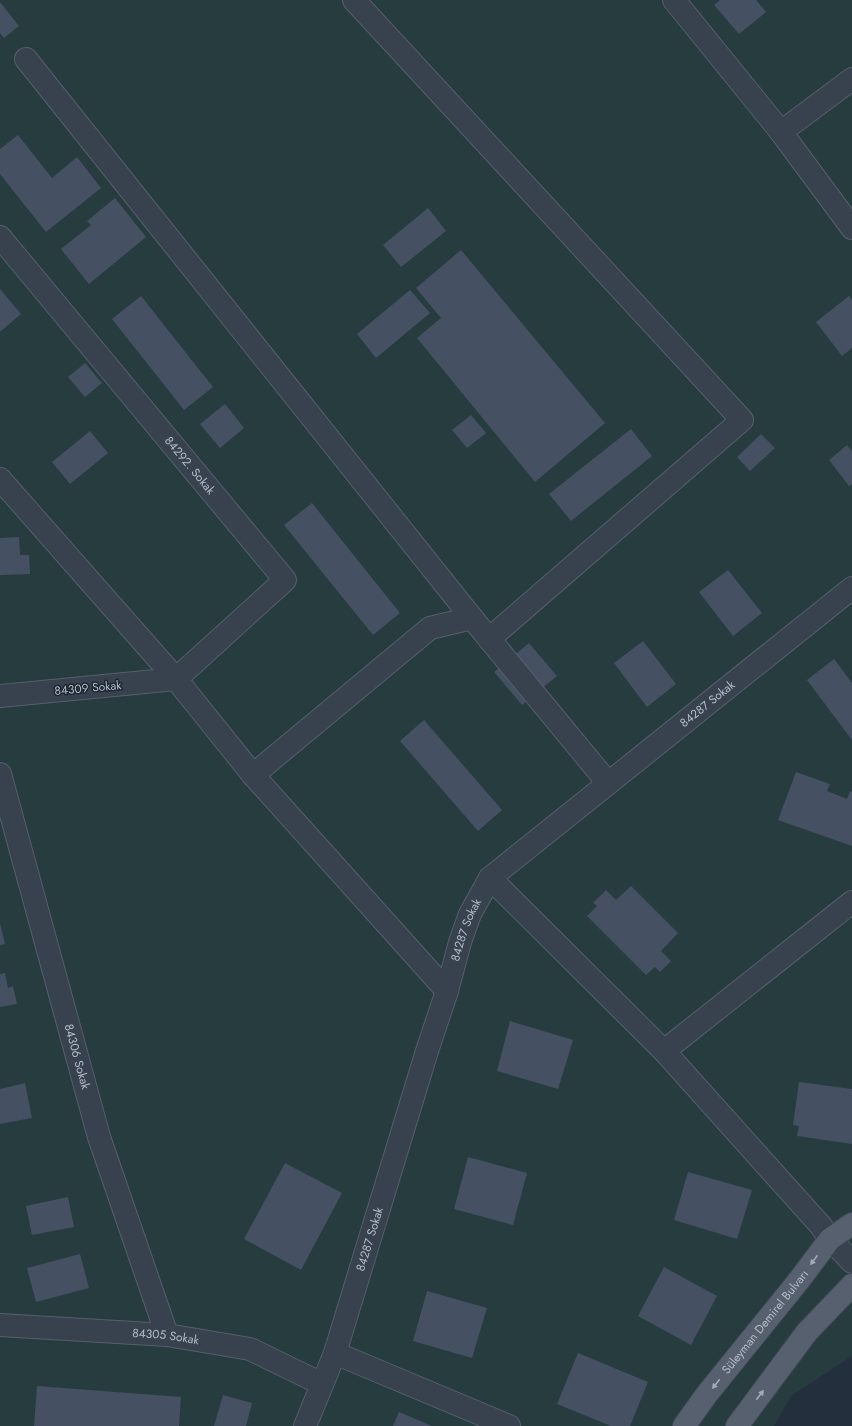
<svg xmlns="http://www.w3.org/2000/svg" width="852" height="1426" viewBox="0 0 852 1426" font-family="Jost,sans-serif">
  <rect width="100%" height="100%" fill="#242f3e"/>
  <!-- green -->
  <path fill="#263c3f" d="M0,0h852v1356l-61,40 -17,30h-774z"/>
  <!-- building -->
  <g fill="#455162">
    <path d="M720,0h36l10,12 -27,22 -25,-29z"/>
    <path d="M0,2l19,24 -15,12 -4,-5z"/>
    <path d="M18,135l34,43 25,-21 24,31 -55,44 -46,-58v-25z"/>
    <path d="M115,198l31,39 -57,47 -28,-35 30,-24 -4,-4z"/>
    <path d="M428,208l18,23 -45,36 -18,-22z"/>
    <path d="M461,250l144,173 -70,59 -118,-144 24,-20 -25,-30z"/>
    <path d="M0,289l21,25 -21,18z"/>
    <path d="M410,290l20,23 -54,45 -19,-24z"/>
    <path d="M141,296l72,91 -29,23 -72,-91z"/>
    <path d="M849,296l3,4v48l-10,8 -26,-34z"/>
    <path d="M85,363l17,20 -17,14 -17,-20z"/>
    <path d="M225,404l19,24 -24,20 -20,-24z"/>
    <path d="M471,415l15,18 -19,15 -15,-18z"/>
    <path d="M631,429l21,27 -81,65 -22,-27z"/>
    <path d="M90,431l18,22 -38,31 -18,-22z"/>
    <path d="M761,434l14,14 -25,23 -13,-14z"/>
    <path d="M847,445l5,6v33l-3,2 -20,-26z"/>
    <path d="M312,503l88,110 -27,22 -89,-110z"/>
    <path d="M19,537l1,18h9l1,19 -30,1v-37z"/>
    <path d="M728,570l34,43 -29,23 -34,-44z"/>
    <path d="M643,641l33,43 -29,23 -33,-44z"/>
    <path d="M529,643l28,33 -35,29 -28,-33z"/>
    <path d="M834,659l18,24v57l-45,-60z"/>
    <path d="M424,720l78,90 -24,21 -78,-90z"/>
    <path d="M796,772l34,12 -3,7 20,8 3,-8 2,1v54l-74,-26z"/>
    <path d="M631,886l47,47 -17,18 10,10 -11,11 -5,-5 -9,8 -59,-59 10,-10 -4,-3 13,-13 10,10z"/>
    <path d="M0,923l5,21 -5,1z"/>
    <path d="M5,973l3,15 5,-2 4,18 -17,3v-33z"/>
    <path d="M510,1021l63,19 -15,49 -61,-18z"/>
    <path d="M799,1082l53,7v55l-55,-8 2,-10 -6,-1z"/>
    <path d="M25,1083l7,35 -32,6v-35z"/>
    <path d="M468,1157l59,16 -14,52 -59,-16z"/>
    <path d="M285,1163l57,30 -41,77 -57,-31z"/>
    <path d="M688,1172l64,18 -15,49 -63,-19z"/>
    <path d="M68,1197l6,30 -42,8 -6,-29z"/>
    <path d="M80,1254l9,34 -53,14 -9,-34z"/>
    <path d="M664,1267l53,29 -26,49 -53,-29z"/>
    <path d="M427,1291l60,17 -15,50 -59,-17z"/>
    <path d="M578,1353l70,29 -18,44h-19l-54,-22z"/>
    <path d="M37,1386l144,11 -2,29h-145z"/>
    <path d="M223,1395l29,8 -6,23h-32z"/>
    <path d="M399,1412l33,14h-39z"/>
  </g>
  <g fill="none" stroke-linecap="round" stroke-linejoin="round">
    <!-- minor casing -->
    <g stroke="#565f6c" stroke-width="24">
      <g id="minor">
        <path d="M354,0l388,420 -253,219"/>
        <path d="M674,0l107,132 71,96"/>
        <path d="M26,59l446,559 136,165"/>
        <path d="M781,132l71,-53"/>
        <path id="s1" d="M0,237l285,343 -109,99 -176,17"/>
        <path d="M0,479l176,200 77,96 194,216"/>
        <path id="s2" d="M0,774l99,363 68,198"/>
        <path d="M253,775l177,-147 42,-10"/>
        <path d="M490,878l174,173 157,175 9,13 22,23"/>
        <path d="M664,1051l188,-149"/>
        <path id="s3" d="M0,1325l167,10 83,14 72,35"/>
        <path d="M335,1353l174,73"/>
        <path id="s4" d="M305,1426l30,-73 92,-302 20,-60 13,-49 10,-28 20,-36 362,-290"/>
      </g>
    </g>
    <!-- major casing -->
    <g stroke="#414a57" stroke-width="24">
      <g id="major">
        <path id="s5" d="M684,1426l23,-32 93,-115 30,-40 22,-15"/>
        <path d="M737,1426l70,-94 45,-47"/>
      </g>
    </g>
    <!-- minor -->
    <use href="#minor" stroke="#38414e" stroke-width="22"/>
    <!-- major -->
    <use href="#major" stroke="#56606e" stroke-width="22"/>
  </g>
  <!-- one-way arrows -->
  <defs><path id="oneway-solid" d="M-6-.8H1V-3.2L6.5 0L1 3.2V.8H-6Z"/></defs>
  <g fill="#a1aab7">
    <use href="#oneway-solid" transform="translate(814 1260) rotate(127)"/>
    <use href="#oneway-solid" transform="translate(716 1384) rotate(129)"/>
    <use href="#oneway-solid" transform="translate(760 1395) rotate(-53)"/>
  </g>
  <g text-anchor="middle" stroke-width="3" stroke-linejoin="round" paint-order="stroke">
    <!-- street labels -->
    <g font-size="12" fill="#b4bcc9" stroke="#1d2633">
      <text dy="4" stroke="none"><textPath href="#s1" startOffset="297">84292. Sokak</textPath></text>
      <text transform="translate(88 688) rotate(-5)" y="4">84309 Sokak</text>
      <text dy="4" stroke="none"><textPath href="#s4" startOffset="858">84287 Sokak</textPath></text>
      <text dy="4" stroke="none"><textPath href="#s4" startOffset="522">84287 Sokak</textPath></text>
      <text dy="4" stroke="none"><textPath href="#s2" startOffset="293">84306 Sokak</textPath></text>
      <text dy="4" stroke="none"><textPath href="#s4" startOffset="198">84287 Sokak</textPath></text>
      <text dy="4" stroke="none"><textPath href="#s5" startOffset="132">Süleyman Demirel Bulvarı</textPath></text>
      <text dy="4" stroke="none"><textPath href="#s3" startOffset="166">84305 Sokak</textPath></text>
    </g>
  </g>
</svg>
